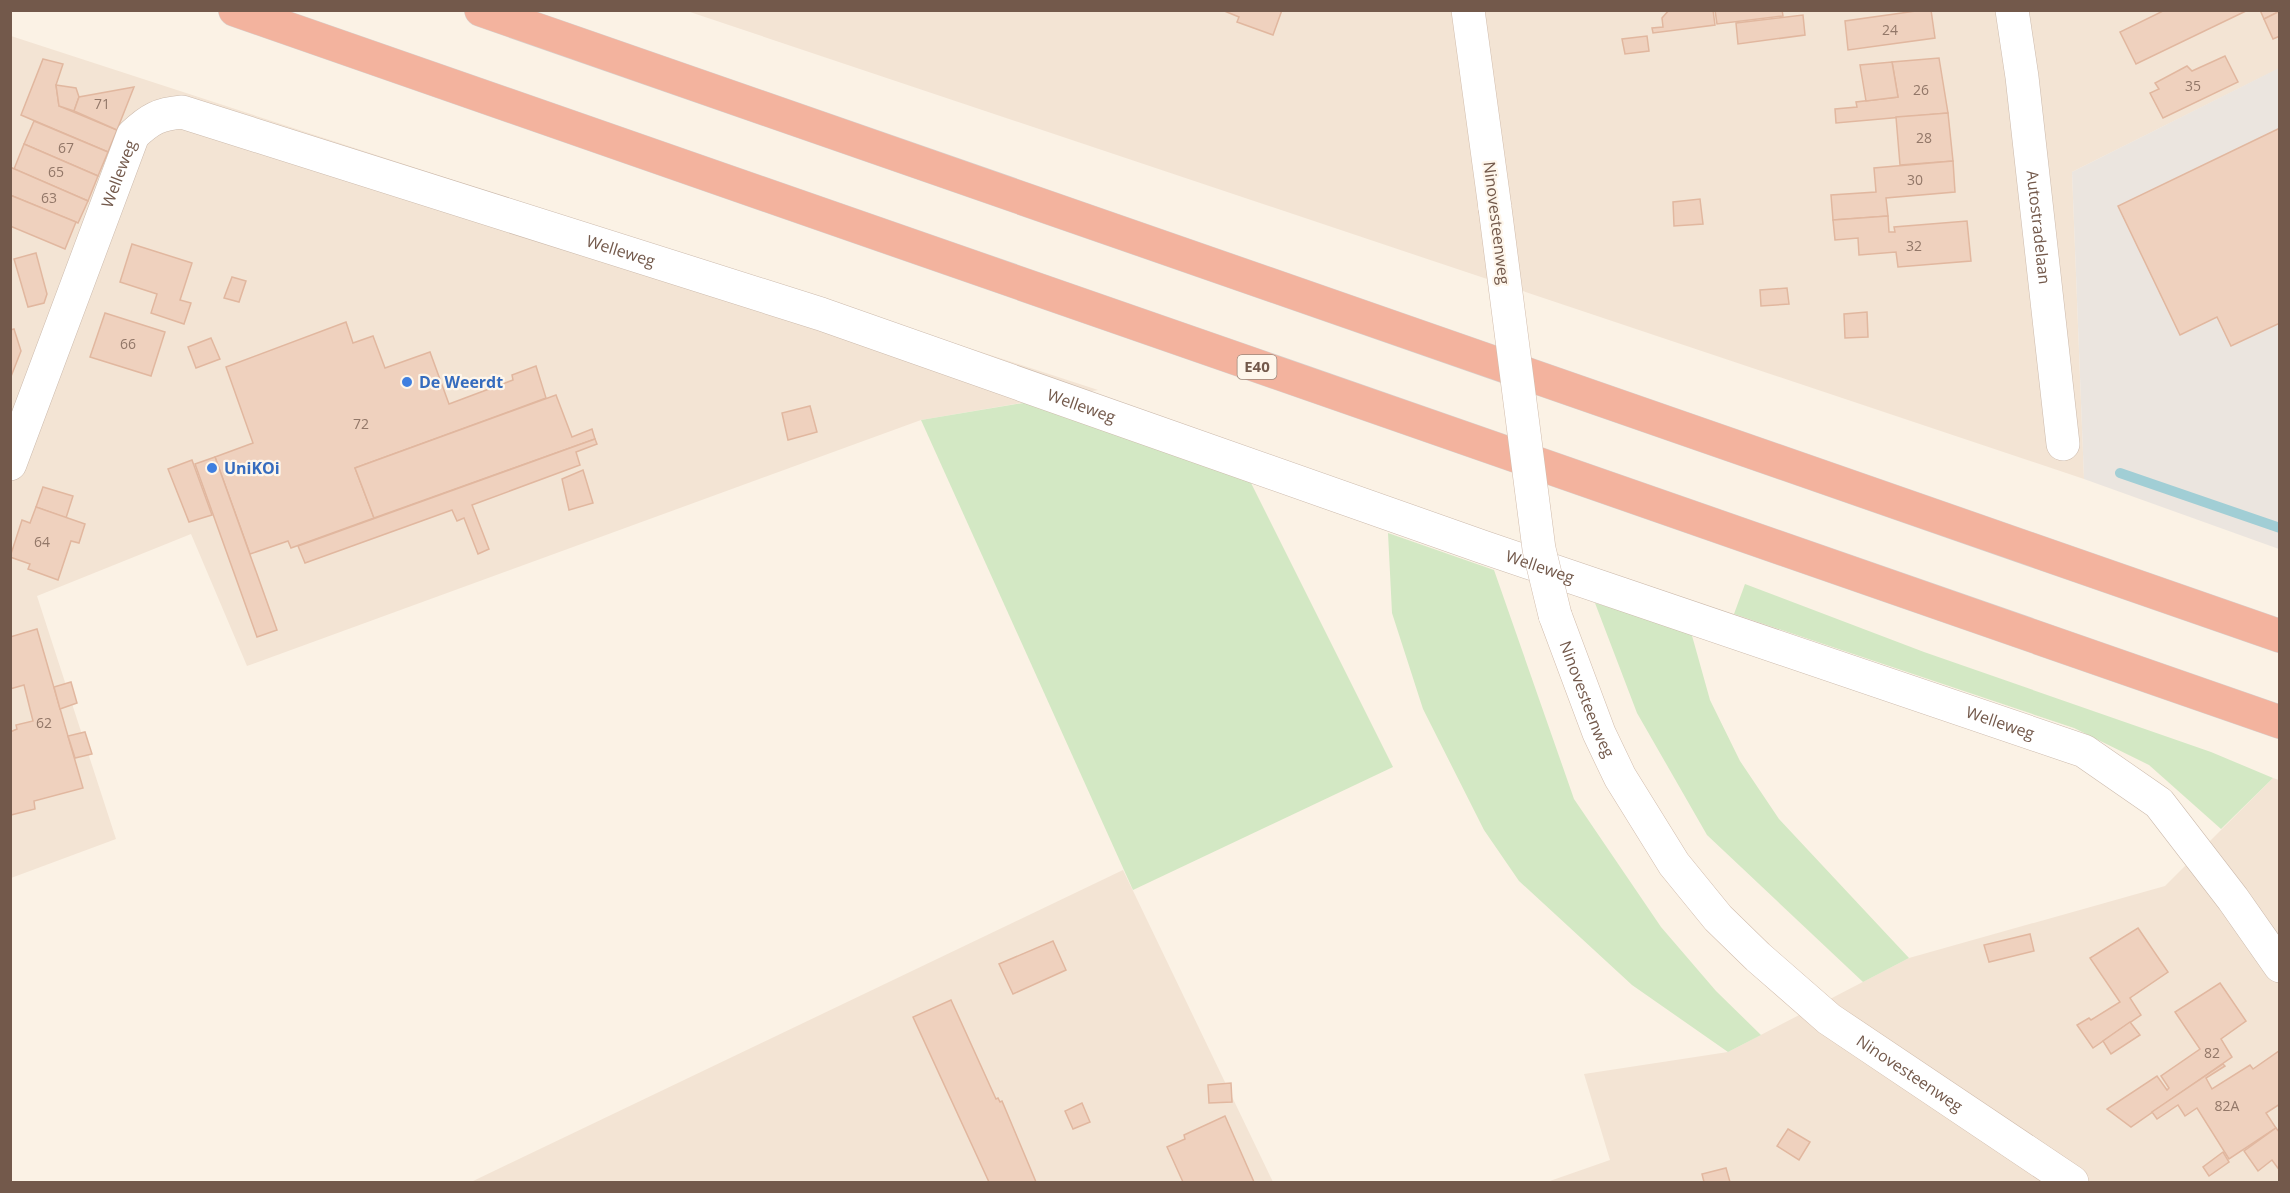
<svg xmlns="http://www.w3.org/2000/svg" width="2290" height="1193" viewBox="0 0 2290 1193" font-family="'Open Sans',sans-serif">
  <rect width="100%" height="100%" fill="#fbf2e5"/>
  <!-- residential -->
  <g fill="#f3e4d4">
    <path d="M2279,10l1,58 -208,104 12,307 -1397,-468z"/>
    <path d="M11,36l1087,354 -177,30 -674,246 -56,-132 -154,62 79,243 -105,39z"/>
    <path d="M2273,778l6,2v402h-732l63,-22 -26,-86 144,-22 181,-94 256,-72z"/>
    <path d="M1123,870l150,312h-802z"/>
  </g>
  <!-- industrial -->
  <path fill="#ebe5df" d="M2279,68v481l-195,-70 -12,-307z"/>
  <!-- green -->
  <g fill="#d3e8c4">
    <path d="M1035,401l213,76 145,290 -260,123 -212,-470z"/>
    <path d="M1388,533l106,37 80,229 87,128 55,64 45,44 -33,17 -96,-67 -113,-104 -35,-51 -61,-121 -31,-96z"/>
    <path d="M1745,584l179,68 287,100 62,26 -52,51 -72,-64 -75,-37 -340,-114z"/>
    <path d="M1595,603l96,29 19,68 30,61 39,58 130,139 -46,24 -156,-147 -70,-122z"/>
  </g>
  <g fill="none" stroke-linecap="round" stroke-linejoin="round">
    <!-- stream -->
    <path stroke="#a1ced5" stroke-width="10" d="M2120,473l160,55"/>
  </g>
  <!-- building -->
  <g fill="#efd1be" stroke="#e1b79f" stroke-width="1.5">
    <path d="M1222,10h60l-9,25 -36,-13 2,-5z"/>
    <path d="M1669,10h44l2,15 -62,8 -1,-5 11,-1 -1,-9z"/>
    <path d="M1715,10h67l1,6 -66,8z"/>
    <path d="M1923,10h8l4,28 -87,12 -3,-29z"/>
    <path d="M2165,10h81v1l-110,53 -16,-32z"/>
    <path d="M2260,10h20v1l-16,8z"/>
    <path d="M2280,11v25l-7,3 -9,-20z"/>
    <path d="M1803,15l2,20 -67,9 -2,-21z"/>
    <path d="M1647,36l2,15 -24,3 -3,-15z"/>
    <path d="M2225,56l13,26 -75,36 -13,-25 9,-4 -4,-6 32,-17 5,5z"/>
    <path d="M1939,58l9,55 -112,10 -1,-14 22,-2 -1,-5 42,-5 -6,-35z"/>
    <path d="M43,59l20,5 -7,21 3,21 58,24 -9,22 -87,-37z"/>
    <path d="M1892,62l6,35 -32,4 -6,-36z"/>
    <path d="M56,85l20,3 3,9 -5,14 -15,-5z"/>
    <path d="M134,87l-17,43 -43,-19 5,-14z"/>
    <path d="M1948,113l5,48 -53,4 -4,-48z"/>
    <path d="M34,121l74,31 -10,24 -74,-32z"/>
    <path d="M2280,128v195l-49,23 -14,-29 -37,18 -62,-129z"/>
    <path d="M24,144l74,32 -10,25 -74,-32z"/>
    <path d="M1953,161l2,31 -69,6 2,18 -55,4 -2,-25 45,-3 -2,-24z"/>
    <path d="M10,167l78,34 -10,22 -68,-28z"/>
    <path d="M10,195l66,27 -11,27 -55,-23z"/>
    <path d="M1700,199l3,25 -29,2 -1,-24z"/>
    <path d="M1888,216l1,16h6l-1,-5 73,-6 4,40 -73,6 -2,-15 -37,3 -1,-17 -23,2 -2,-20z"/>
    <path d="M132,244l60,19 -12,37 11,3 -7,21 -33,-11 6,-19 -37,-12z"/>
    <path d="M36,253l11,41 -3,9 -16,4 -14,-48z"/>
    <path d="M232,277l14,4 -7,21 -15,-4z"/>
    <path d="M1787,288l2,16 -28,2 -1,-16z"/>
    <path d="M1867,312l1,25 -23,1 -1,-24z"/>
    <path d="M105,313l60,19 -14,44 -61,-19z"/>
    <path d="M346,322l7,21 20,-7 12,32 45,-16 19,52 64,-24 -1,-5 24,-9 10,32 -191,70 19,50 -83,30 -3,-7 -38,13 -35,-97 38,-14 -27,-76z"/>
    <path d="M14,329l7,22 -11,28v-49z"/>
    <path d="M211,338l9,21 -24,9 -8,-21z"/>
    <path d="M556,395l16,42 20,-8 3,10 -221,79 -19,-50z"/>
    <path d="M810,406l7,26 -29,8 -6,-27z"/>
    <path d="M595,439l2,5 -21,8 4,13 -108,40 17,44 -11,5 -14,-36 -7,3 -5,-11 -147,53 -7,-17z"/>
    <path d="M215,457l62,173 -20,7 -62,-173z"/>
    <path d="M192,460l20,55 -23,7 -21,-53z"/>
    <path d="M583,470l10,33 -24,7 -7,-31z"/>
    <path d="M43,487l30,9 -7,22 -30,-11z"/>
    <path d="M36,507l49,17 -6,19 -8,-2 -13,39 -30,-11 2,-5 -20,-7 12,-37 8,3z"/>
    <path d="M37,629l46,159 -49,13 1,8 -24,6 -1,-83 7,-3 -1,-4 17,-4 -9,-36 -14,4v-52z"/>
    <path d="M71,682l6,21 -17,6 -6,-22z"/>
    <path d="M85,732l7,22 -17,4 -7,-22z"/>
    <path d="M2138,928l30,44 -38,26 11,17 -48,33 -16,-23 12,-7 2,2 29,-18 -30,-44z"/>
    <path d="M2030,934l4,17 -45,11 -5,-17z"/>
    <path d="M1053,941l13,29 -53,24 -14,-30z"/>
    <path d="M2220,983l26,38 -25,18 11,18 -101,70 -24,-18 50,-33 10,14 2,-2 -8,-12 39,-27 -25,-37z"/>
    <path d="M951,1000l45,99 2,-1 2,4 2,-1 34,81h-47l-76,-165z"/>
    <path d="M2130,1022l10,13 -29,19 -8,-13z"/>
    <path d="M2279,1051l1,53 -14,9 10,15 -47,31 -32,-51 -12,8 -7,-11 -21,14 -5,-7 71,-48 2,2 -19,12 6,11 38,-24 3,4z"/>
    <path d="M1231,1083l1,19 -23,1 -1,-18z"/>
    <path d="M1082,1103l8,19 -17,7 -8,-18z"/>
    <path d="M1225,1116l29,66h-71l-16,-35 18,-8 -1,-4z"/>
    <path d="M2276,1128l4,5v38l-8,-11 -14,11 -14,-20z"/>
    <path d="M1788,1129l22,13 -11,18 -22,-14z"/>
    <path d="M2223,1152l6,10 -20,14 -6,-9z"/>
    <path d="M1726,1168l4,14h-26l-2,-8z"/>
  </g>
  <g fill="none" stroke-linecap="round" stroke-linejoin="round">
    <!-- minor casing -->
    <g stroke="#ccbaac" stroke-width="34">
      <g id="minor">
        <path id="s1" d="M2012,10l10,67 41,367"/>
        <path id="s2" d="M10,464l123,-329c17,-16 26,-21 49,-23l639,202 662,233 601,204 75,52 74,96 47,67"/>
      </g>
    </g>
    <!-- secondary casing -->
    <g stroke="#d1bcac" stroke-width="34">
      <g id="secondary">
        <path d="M1468,10l27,198"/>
        <path id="s3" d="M1555,615l44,118 21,44 54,87 44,54 40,39 71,62 243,163"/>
      </g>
    </g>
    <!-- motorway casing -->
    <g stroke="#d8d1cd" stroke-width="34">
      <g id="motorway">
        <path d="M235,10l2045,712"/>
        <path d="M481,10l1799,626"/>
      </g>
    </g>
    <!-- minor -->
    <use href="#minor" stroke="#fff" stroke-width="33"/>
    <!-- secondary -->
    <use href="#secondary" stroke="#fff" stroke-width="33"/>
    <!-- motorway -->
    <use href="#motorway" stroke="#f3b39e" stroke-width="33"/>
    <!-- secondary-bridge casing -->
    <g stroke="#d1bcac" stroke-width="34" stroke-linecap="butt">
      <path id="secondary-bridge" d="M1495,208l44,341 16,66"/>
    </g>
    <!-- secondary-bridge -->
    <use href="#secondary-bridge" stroke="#fff" stroke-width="33"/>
  </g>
  <!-- markers -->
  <g fill="#3f7fe0" stroke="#fef6eb" stroke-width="2">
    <circle cx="407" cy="382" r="6"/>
    <circle cx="212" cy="468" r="6"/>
  </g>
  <g text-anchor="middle" stroke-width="4.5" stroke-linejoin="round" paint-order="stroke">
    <!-- number labels -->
    <g font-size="14" fill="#927768">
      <text x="1890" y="35">24</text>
      <text x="2193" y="91">35</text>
      <text x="1921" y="95">26</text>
      <text x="102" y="109">71</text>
      <text x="1924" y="143">28</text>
      <text x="66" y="153">67</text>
      <text x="56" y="177">65</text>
      <text x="1915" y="185">30</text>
      <text x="49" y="203">63</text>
      <text x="1914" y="251">32</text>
      <text x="128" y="349">66</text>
      <text x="361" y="429">72</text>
      <text x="42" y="547">64</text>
      <text x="44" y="728">62</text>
      <text x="2212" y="1058">82</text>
      <text x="2227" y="1111">82A</text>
    </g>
    <!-- shield labels -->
    <rect fill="#fef6eb" stroke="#9d887b" stroke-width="1.5" x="1237.5" y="355" width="39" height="24" rx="4.5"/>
    <g font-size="15" font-weight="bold" fill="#73594b">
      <text x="1257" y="372">E40</text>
    </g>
    <!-- street labels -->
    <g font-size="16" fill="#73594b" stroke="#fef6eb">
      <text dy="6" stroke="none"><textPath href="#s2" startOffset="310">Welleweg</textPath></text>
      <text transform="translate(1497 223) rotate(83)" y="6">Ninovesteenweg</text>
      <text dy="6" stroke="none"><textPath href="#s1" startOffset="219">Autostradelaan</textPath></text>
      <text dy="6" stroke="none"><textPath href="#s2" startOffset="867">Welleweg</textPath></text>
      <text dy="6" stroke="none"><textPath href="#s2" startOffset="1353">Welleweg</textPath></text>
      <text dy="6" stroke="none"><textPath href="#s2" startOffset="1839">Welleweg</textPath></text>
      <text dy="6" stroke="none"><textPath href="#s3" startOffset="90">Ninovesteenweg</textPath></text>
      <text dy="6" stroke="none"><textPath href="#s2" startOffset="2325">Welleweg</textPath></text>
      <text dy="6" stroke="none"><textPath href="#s3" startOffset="594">Ninovesteenweg</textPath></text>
    </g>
    <!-- shop labels -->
    <g font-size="16" font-weight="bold" fill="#366cbe" stroke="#fef6eb" text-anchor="start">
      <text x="419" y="388">De Weerdt</text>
      <text x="224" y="474">UniKOi</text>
    </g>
  </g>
  <!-- border -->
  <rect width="2290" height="1193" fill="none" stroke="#73594b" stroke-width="24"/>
</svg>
